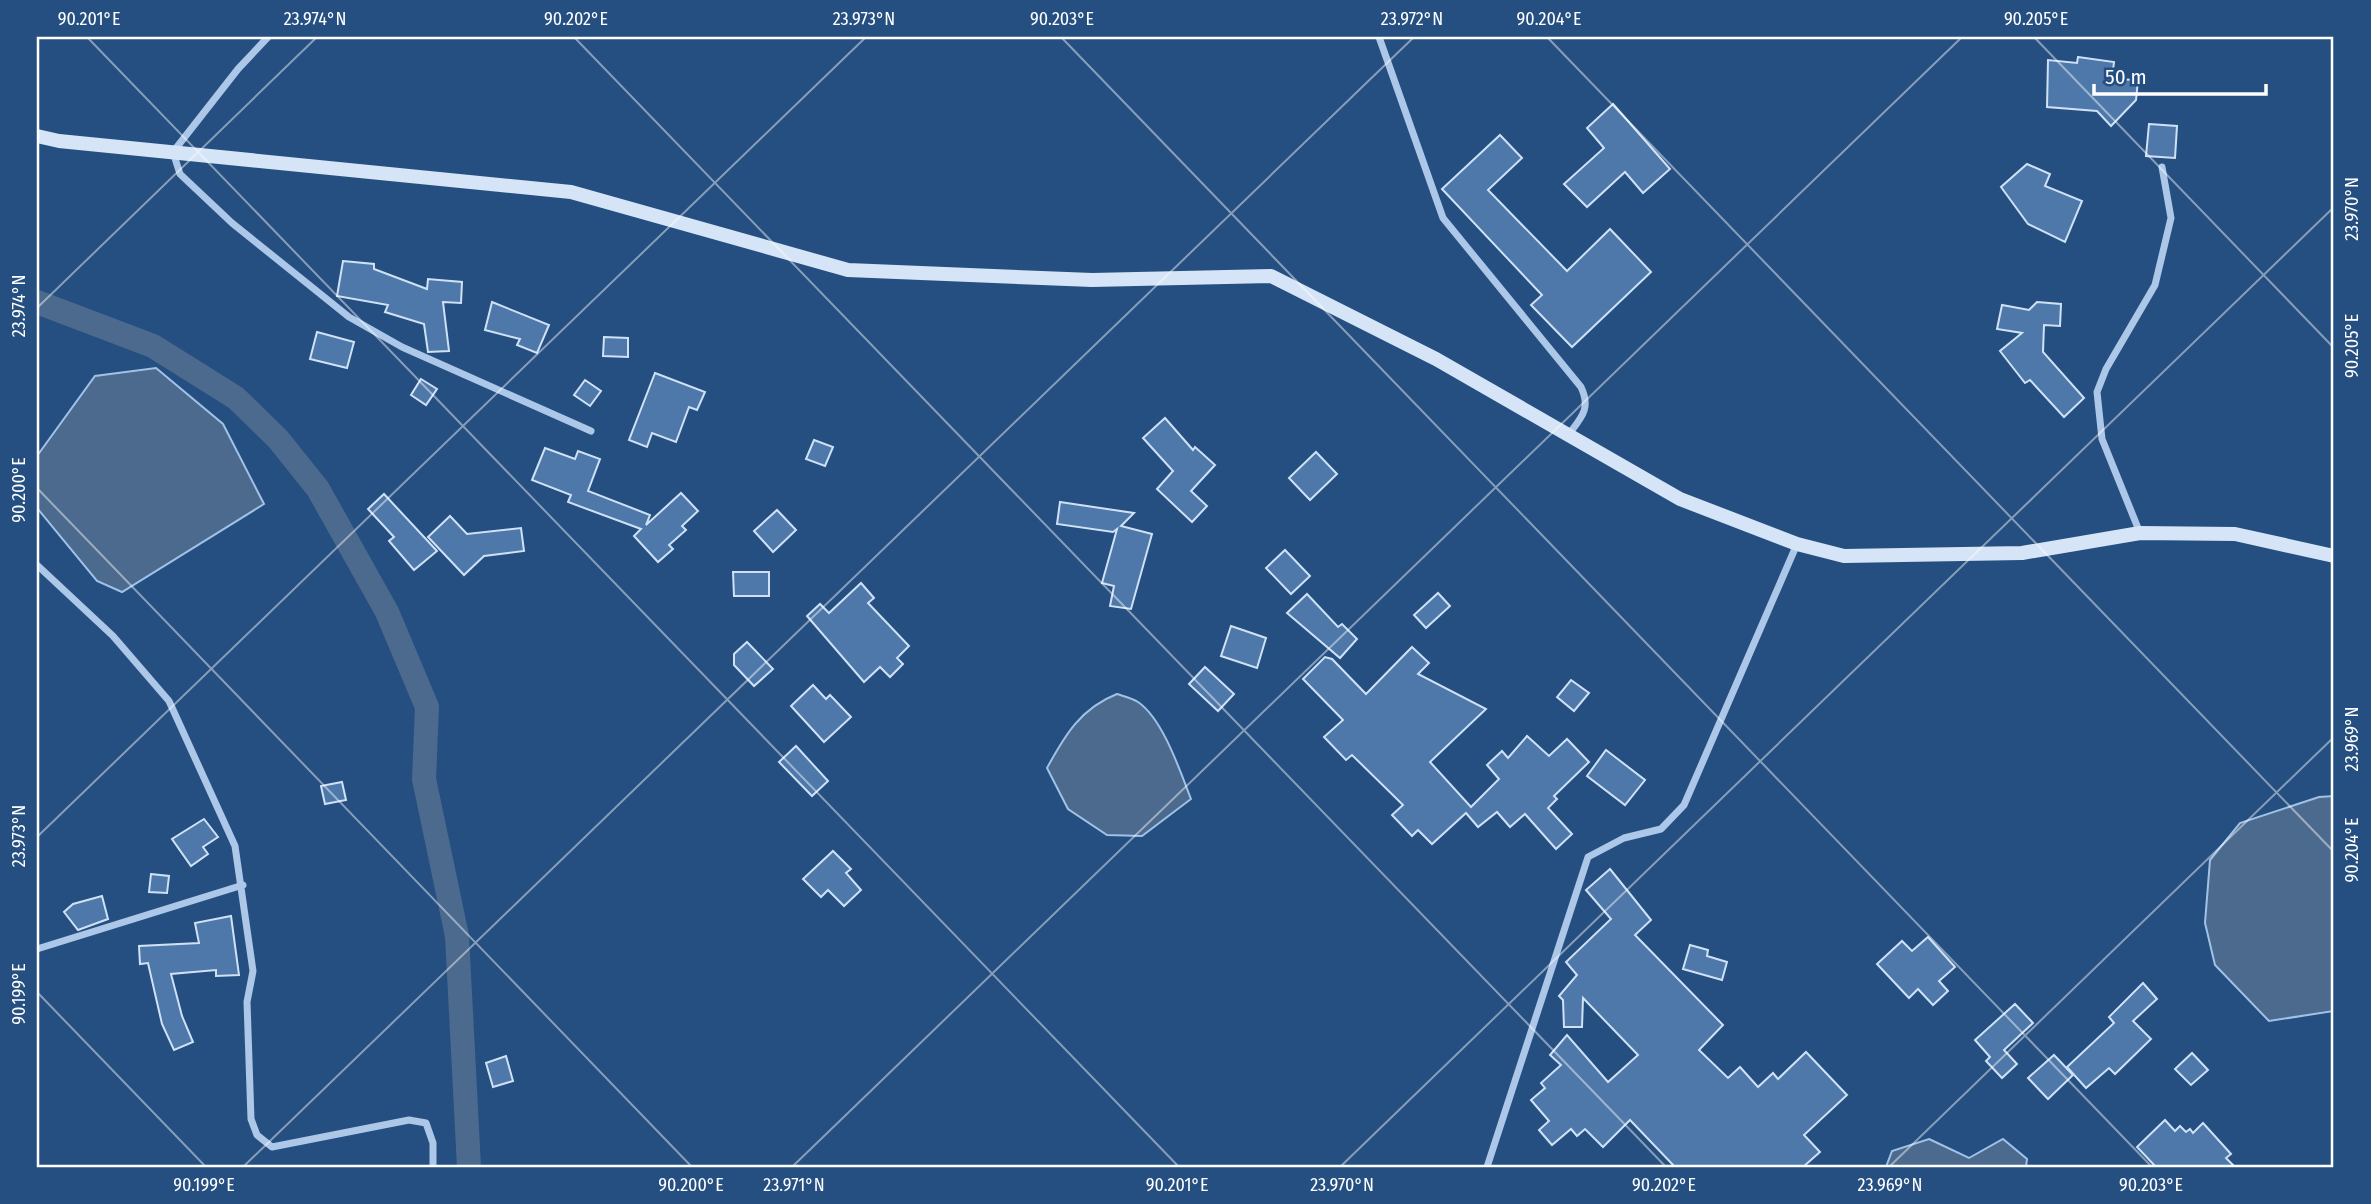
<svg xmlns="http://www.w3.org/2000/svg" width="2371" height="1204" viewBox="0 0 2371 1204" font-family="'Fira Sans Condensed',sans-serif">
  <rect width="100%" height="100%" fill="#254f81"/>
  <!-- water -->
  <g fill="#4c6a8e" stroke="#a0c2e7" stroke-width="2">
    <path d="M156,368l67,56 41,80 -142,88 -25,-11 -60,-73v-52l58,-80z"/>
    <path d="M1117,694c6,2 15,4 21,8 25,17 42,69 53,97l-49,37 -35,-1 -39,-26 -21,-41c18,-33 34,-60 70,-74z"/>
    <path d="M2334,796v215l-65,10 -54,-56 -10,-42 5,-63 30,-37 79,-26z"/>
    <path d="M1929,1139l40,19 34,-19 24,20 -1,8h-140l6,-16z"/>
  </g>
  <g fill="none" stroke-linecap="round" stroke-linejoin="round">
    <!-- canal -->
    <path stroke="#4c6a8e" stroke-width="24" d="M37,302l116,44 83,52 42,41 40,50 69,123 40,95 -3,72 33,157 12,231"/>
  </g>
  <!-- building -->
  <g fill="#4d78a9" stroke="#cfe1f5" stroke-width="2">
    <path d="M2078,57l36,5 -2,17 26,1 -2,20 -25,26 -14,-15 -50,-4 1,-47 29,3z"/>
    <path d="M1613,104l57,65 -27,24 -18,-21 -38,35 -23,-23 40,-36 -17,-20z"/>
    <path d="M2149,124l28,2 -2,32 -29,-2z"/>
    <path d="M1500,135l22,23 -34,32 79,81 43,-42 41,43 -79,75 -41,-42 11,-10 -100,-106z"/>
    <path d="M2027,164l23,10 -5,12 37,15 -17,41 -37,-18 -27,-37z"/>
    <path d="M343,261l31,3v5l53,20 1,-10 34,3 -1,21 -18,-1 6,49 -21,1 -4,-28 -39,-12 3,-7 -51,-9z"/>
    <path d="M492,302l57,23 -12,28 -20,-8 3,-6 -35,-9z"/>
    <path d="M2037,302l24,2 -1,22 -16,-1 -1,27 41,46 -20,19 -34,-37 -5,3 -25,-32 22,-18 -25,-4 5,-24 27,5z"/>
    <path d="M317,332l37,10 -7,26 -37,-9z"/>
    <path d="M604,337l24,1v19l-25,-1z"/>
    <path d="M655,373l50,19 -8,18 -8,-3 -13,35 -24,-9 -5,14 -18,-7z"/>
    <path d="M421,379l16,10 -11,16 -15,-10z"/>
    <path d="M585,380l16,11 -11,15 -16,-11z"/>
    <path d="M1165,418l28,32 2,-3 20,18 -24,26 16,15 -15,16 -35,-33 16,-18 -30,-33z"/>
    <path d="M814,440l19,7 -8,19 -19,-7z"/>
    <path d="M545,448l30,11 3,-8 22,8 -12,32 62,24 -4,10 35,-32 17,18 -16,15 4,4 -17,15 4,4 -15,13 -24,-26 7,-7 -73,-27 3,-7 -39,-15z"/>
    <path d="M1316,452l21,22 -27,26 -21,-22z"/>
    <path d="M384,494l53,57 -23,19 -25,-29 5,-4 -26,-28z"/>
    <path d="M1060,502l74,11 -13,13 31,8 -21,75 -21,-3 4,-20 -12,-3 15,-54 -4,3 -56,-8z"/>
    <path d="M777,510l19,20 -23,22 -19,-21z"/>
    <path d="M450,516l17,18 54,-6 3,23 -40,5 -20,19 -36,-38z"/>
    <path d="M1285,550l25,26 -19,18 -25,-26z"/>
    <path d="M733,572h36v24h-35z"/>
    <path d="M861,583l13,15 -6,5 41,43 -12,12 6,6 -13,13 -10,-10 -16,15 -57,-66 13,-12 9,9z"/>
    <path d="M1438,593l12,13 -24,22 -12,-13z"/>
    <path d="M1307,594l31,33 4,-3 15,15 -17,19 -53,-45z"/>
    <path d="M1231,626l35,12 -9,30 -36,-12z"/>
    <path d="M747,642l26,27 -19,17 -20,-21v-11z"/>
    <path d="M1412,647l17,16 -11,11 68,35 -56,53 41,45 28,-28 -12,-14 15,-14 6,7 19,-22 22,20 18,-17 22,23 -35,34 3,3 -9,9 24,26 -16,15 -31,-35 -15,13 -13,-15 -19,15 -12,-14 -34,31 -14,-14 -6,6 -20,-21 11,-10 -51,-50 -6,5 -22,-23 19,-17 -40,-41 22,-22 7,2 34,35z"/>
    <path d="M1205,667l29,27 -16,17 -29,-27z"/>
    <path d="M1571,680l18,13 -15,18 -17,-14z"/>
    <path d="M813,685l13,14 4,-4 21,22 -27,25 -33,-36z"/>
    <path d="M796,746l32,35 -16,15 -33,-34z"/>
    <path d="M1606,750l39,30 -20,25 -38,-29z"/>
    <path d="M342,782l4,18 -21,4 -4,-18z"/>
    <path d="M204,819l14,18 -15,10 5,7 -17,12 -19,-27z"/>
    <path d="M833,851l18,18 -5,4 15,17 -17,16 -16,-16 -7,7 -18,-18z"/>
    <path d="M1610,869l41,51 -16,15 88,90 -24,25 29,28 12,-11 18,20 15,-14 5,6 28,-27 41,43 -43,40 16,17 -17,15h-128l-45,-47 -27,27 -18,-18 -8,7 -6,-7 -19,16 -13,-15 10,-9 -18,-21 14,-12 -4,-5 20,-18 -11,-10 17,-20 41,47 30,-27 -55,-57 -1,29h-18l-1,-27 -4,-4 18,-21 -11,-13 45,-43 -25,-29z"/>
    <path d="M151,874l18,2 -2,17 -18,-1z"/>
    <path d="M102,896l6,23 -30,11 -14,-18 9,-8z"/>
    <path d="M231,916l8,59 -23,1v-6l-45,4 11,42 11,26 -19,8 -12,-26 -14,-61 -8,1 -1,-18 60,-3 -4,-20z"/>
    <path d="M1928,937l27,30 -16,14 9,10 -15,14 -15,-16 -9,9 -32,-34 25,-23 10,10z"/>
    <path d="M1690,945l18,5 -1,6 20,6 -5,18 -39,-11z"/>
    <path d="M2143,983l14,16 -24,22 18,18 -36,35 -6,-6 -23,20 -19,-21 47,-44 -5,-6z"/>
    <path d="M2015,1004l18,19 -29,27 13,14 -15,14 -16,-17 4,-4 -15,-17z"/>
    <path d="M2192,1053l16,17 -17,15 -16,-16z"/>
    <path d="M2054,1055l19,20 -25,24 -20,-21z"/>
    <path d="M506,1056l7,25 -20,6 -7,-24z"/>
    <path d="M2165,1120l10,11 5,-5 6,6 4,-3 3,4 10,-10 28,31 -5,4 9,9h-79l-19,-20z"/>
  </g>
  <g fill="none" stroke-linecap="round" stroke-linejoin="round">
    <!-- street -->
    <g stroke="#acc7e7" stroke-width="7">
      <path d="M268,37l-30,32 -65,83 7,22 52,49 117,94 53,30 189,84"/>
      <path d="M1379,37l64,181 138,169c10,21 1,30 -12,47"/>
      <path d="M2140,533l-38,-94 -5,-47 9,-23 49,-84 16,-67 -9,-51"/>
      <path d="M37,565l76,71 56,65 66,145 18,125 -6,31 4,117 6,16 15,12 137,-27 17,3 7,20v24"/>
      <path d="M37,949l206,-64"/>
      <path d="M1487,1167l101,-310 36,-19 37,-9 23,-24 113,-261"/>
    </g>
    <!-- secondary -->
    <path stroke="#d5e4f6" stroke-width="14" d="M37,136l22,5 512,51 277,78 244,10 179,-4 165,83 244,140 117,45 47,12 178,-3 118,-20 95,1 99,22"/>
  </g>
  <!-- ticks -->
  <path fill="none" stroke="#fff" stroke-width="2" stroke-opacity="0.45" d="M87,37l1092,1130M574,37l1092,1130M1061,37l1091,1130M1547,37l787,815M2034,37l300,311M37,308l280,-271M37,488l655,679M37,837l829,-800M37,992l169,175M243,1167l1171,-1130M792,1167l1170,-1130M1340,1167l994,-960M1889,1167l445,-430"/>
  <!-- border -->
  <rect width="2371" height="1204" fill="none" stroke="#254f81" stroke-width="77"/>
  <!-- scale -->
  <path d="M2094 84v10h172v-10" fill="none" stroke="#ffffff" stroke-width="3.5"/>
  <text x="2105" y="84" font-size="21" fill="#ffffff" stroke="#254f81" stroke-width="5" paint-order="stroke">50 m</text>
  <rect x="38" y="38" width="2294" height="1128" fill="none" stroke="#fff" stroke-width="2.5"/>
  <g font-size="18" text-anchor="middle" fill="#fff">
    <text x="89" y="25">90.201°E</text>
    <text x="315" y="25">23.974°N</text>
    <text x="576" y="25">90.202°E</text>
    <text x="864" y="25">23.973°N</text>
    <text x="1062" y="25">90.203°E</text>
    <text x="1412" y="25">23.972°N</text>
    <text x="1549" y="25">90.204°E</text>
    <text x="2036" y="25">90.205°E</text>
    <text transform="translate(2352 209) rotate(-90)" y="6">23.970°N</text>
    <text transform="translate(19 306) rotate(-90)" y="6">23.974°N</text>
    <text transform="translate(2352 346) rotate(-90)" y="6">90.205°E</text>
    <text transform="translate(19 490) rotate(-90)" y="6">90.200°E</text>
    <text transform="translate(2352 739) rotate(-90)" y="6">23.969°N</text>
    <text transform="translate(19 836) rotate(-90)" y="6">23.973°N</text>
    <text transform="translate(2352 850) rotate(-90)" y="6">90.204°E</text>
    <text transform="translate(19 994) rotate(-90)" y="6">90.199°E</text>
    <text x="204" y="1191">90.199°E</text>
    <text x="691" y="1191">90.200°E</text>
    <text x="794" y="1191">23.971°N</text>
    <text x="1177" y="1191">90.201°E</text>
    <text x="1342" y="1191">23.970°N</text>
    <text x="1664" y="1191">90.202°E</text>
    <text x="1890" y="1191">23.969°N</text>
    <text x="2151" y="1191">90.203°E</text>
  </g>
</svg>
